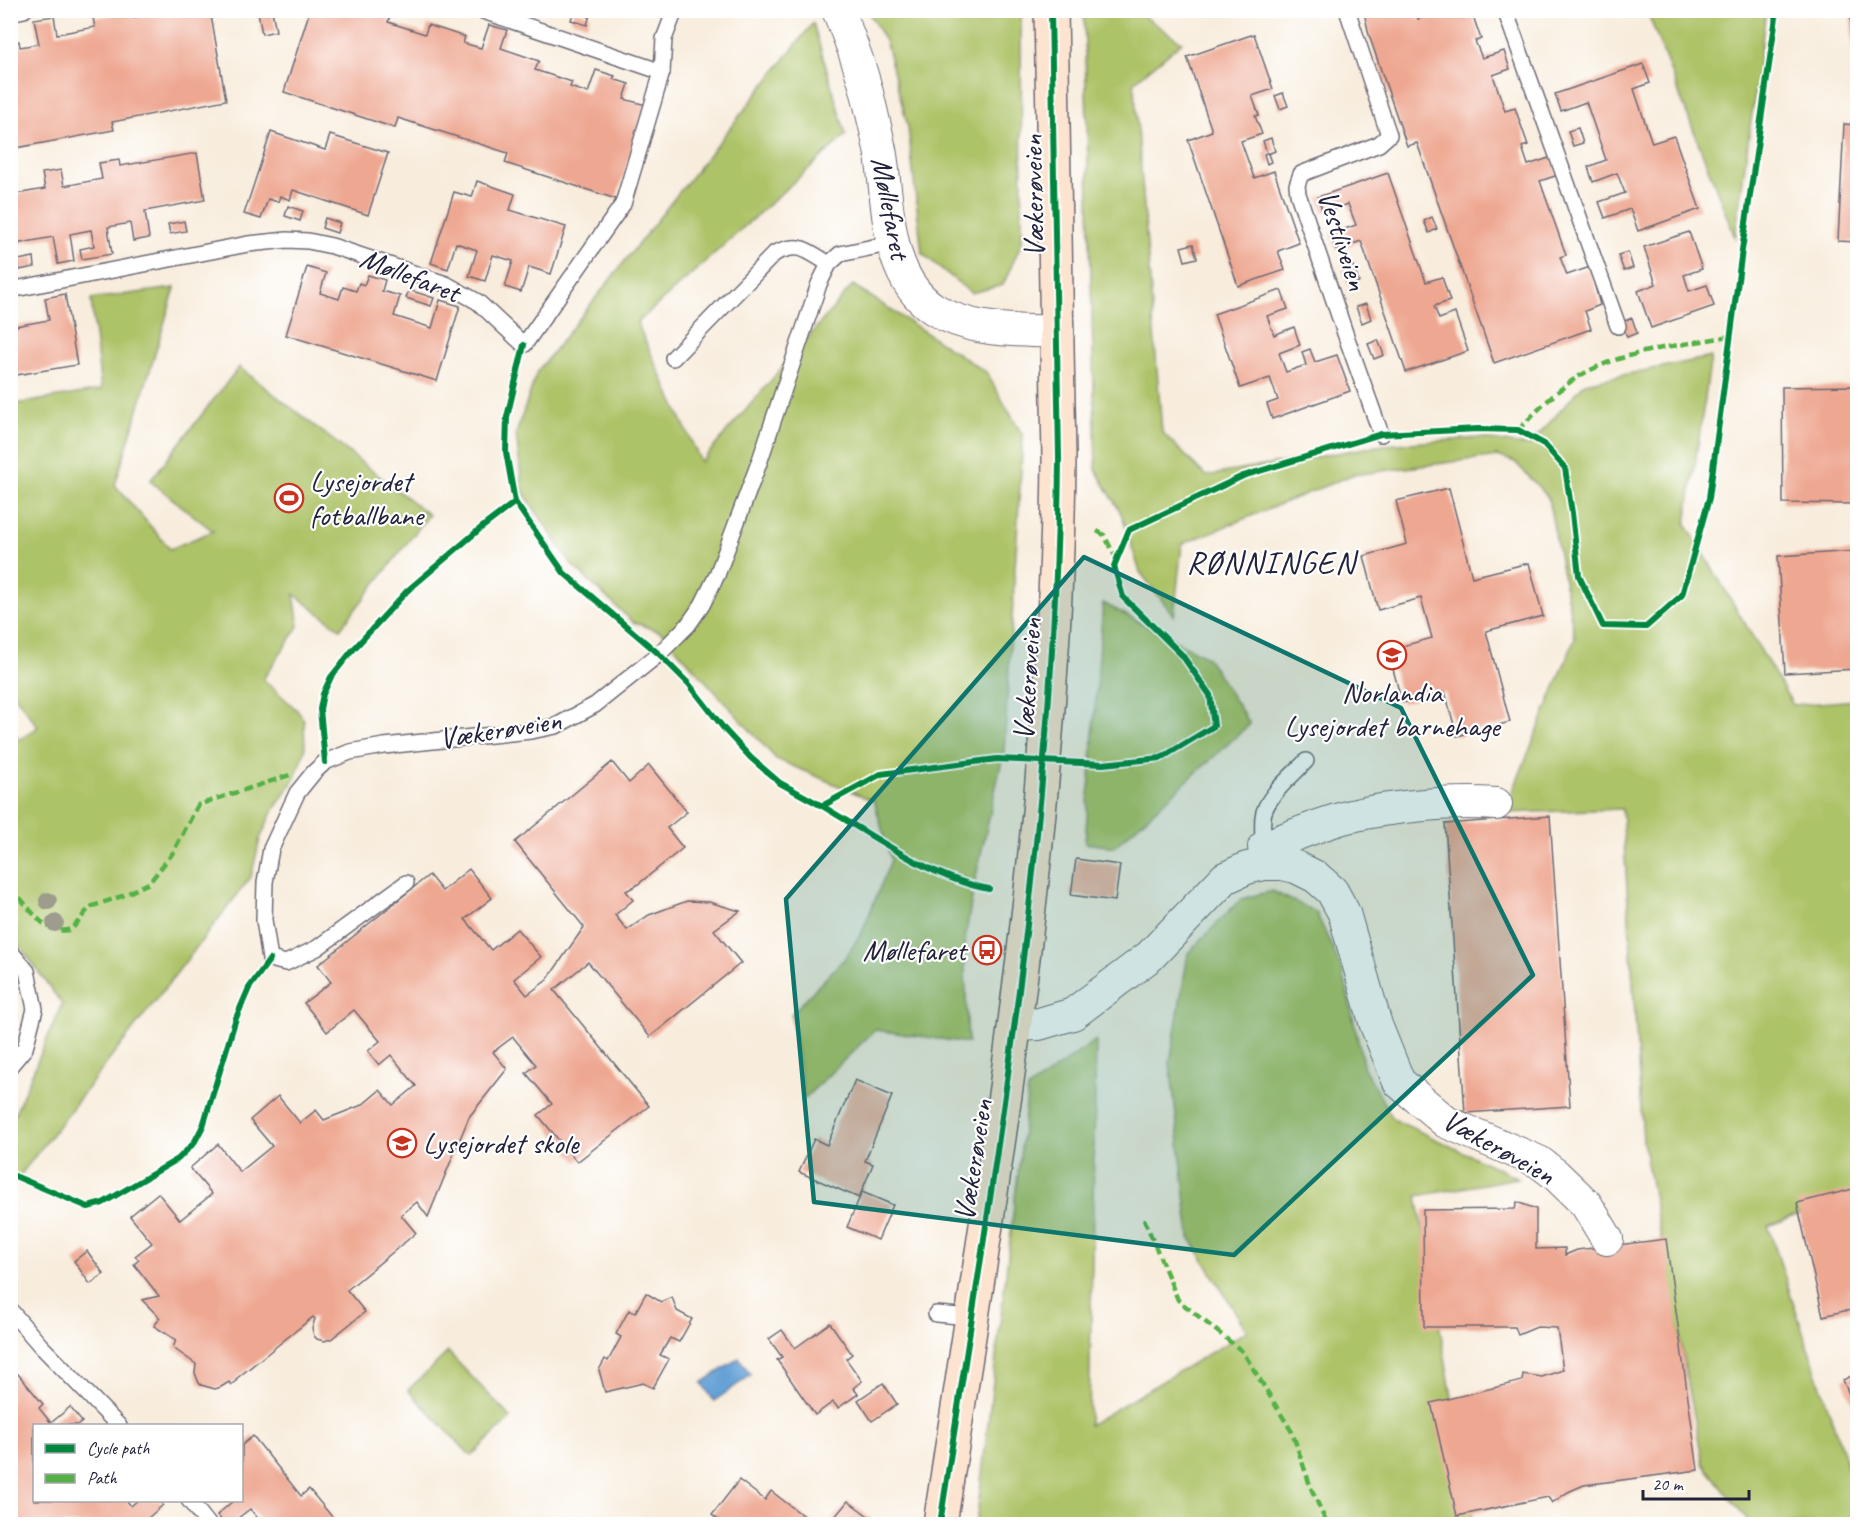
<svg xmlns="http://www.w3.org/2000/svg" width="1868" height="1535" viewBox="0 0 1868 1535" font-family="Caveat,sans-serif">
  <rect width="100%" height="100%" fill="#fff"/>
  <filter id="ink" filterUnits="userSpaceOnUse"><feTurbulence type="fractalNoise" baseFrequency=".0167" numOctaves="2"/><feDisplacementMap in="SourceGraphic" scale="12" xChannelSelector="R" yChannelSelector="G"/><feConvolveMatrix kernelMatrix="1 2 1 2 8 2 1 2 1" color-interpolation-filters="sRGB"/></filter>
  <filter id="wash" filterUnits="userSpaceOnUse"><feTurbulence type="fractalNoise" baseFrequency=".008" numOctaves="4" result="noise"/><feDisplacementMap in="SourceGraphic" scale="24" xChannelSelector="R" yChannelSelector="G"/><feGaussianBlur stdDeviation="1.35" result="paint"/><feColorMatrix in="noise" values="0 0 0 0 0 0 0 0 0 0 0 0 0 0 0 0 0 1.4 0 .05"/><feComposite in="paint" operator="in"/></filter>
  <g filter="url(#wash)">
    <rect width="100%" height="100%" fill="#f8eddd"/>
    <!-- green -->
    <g fill="#adc368" stroke="#687252" stroke-width="1.5">
      <path d="M868,11h153l1,231 -19,43 -32,8 -49,-40 -14,-126 -22,-84z"/>
      <path d="M1084,11h57l1,4 40,27 -48,40 28,350 44,44 177,-31 97,-7 49,8 56,-63 126,-26 -25,167 107,181 64,-5v492l-89,34 89,269v29h-106l-48,-60 -60,-323 -21,-332 -118,4 71,-175 -27,-141 -33,-35 -17,-6 -146,19 -170,69 -8,72 -34,-44 -19,-59 -25,-43z"/>
      <path d="M1647,11h119l-31,226z"/>
      <path d="M813,23l33,112 -209,188 64,139 152,-177 133,87 37,64 -19,315 -30,134 -10,61 4,97 -93,-13 -71,69 -13,-85 55,-57 16,-25 29,-72 -17,-59 -98,-42 -115,-127 -28,-10 -61,-57 -49,-73 -7,-58 21,-62z"/>
      <path d="M175,288l-60,197 55,64 43,-18 -63,-50 89,-114 190,148 -89,114 -46,-35 5,32 -36,53 35,32 6,9 1,30 -10,28 -24,36 -11,25 -9,38 -240,310v-64l51,-119 -51,-70v-206l8,12 19,-13 -27,-37v-285l90,-15 -10,-91z"/>
      <path d="M1103,603l104,54 43,67 -136,123 -29,-4z"/>
      <path d="M1272,891l44,21 27,60 21,96 29,51 125,59 -101,18 57,328h-498l52,-435 68,-49 -7,385 158,-94 -57,-93 -20,-175 18,-110 53,-54z"/>
      <path d="M448,1352l63,66 -40,38 -63,-66z"/>
    </g>
    <!-- water -->
    <path fill="#65a1d5" stroke="#446288" stroke-width="1.5" d="M739,1358l12,17 -37,26 -12,-18z"/>
    <g id="blocks">
      <!-- building -->
      <g fill="#eea791">
        <path d="M143,10h67l16,90 -114,22 2,8 -104,19v-107l9,-1 1,6 19,-3 -5,-25 20,-3 3,18 38,-7 -2,-9 39,-7 1,7 11,-3z"/>
        <path d="M272,10l4,21 -14,3 -4,-22z"/>
        <path d="M310,10h82l-4,12 37,12 3,-9 37,12 -2,6 18,5 8,-23 18,5 -6,18 38,13 -4,9 37,12 -2,5 18,6 8,-23 19,6 -2,3 16,5 -5,15 22,6 -30,94 -111,-36 3,-10 -110,-35 -3,10 -111,-36z"/>
        <path d="M574,10l16,5 -3,10 -16,-5z"/>
        <path d="M1367,10h21l4,5 14,-5h9l3,9 24,-9h29l10,29 -6,2 7,17 22,-7 6,18 -17,6 12,36 10,-3 13,37 -6,2 6,18 24,-8 6,18 -18,6 26,74 -6,2 7,18 23,-8 10,38 -15,6 6,18 -97,34 -77,-220 -10,3 -38,-111 -5,-23z"/>
        <path d="M1850,10h7v44h-4z"/>
        <path d="M1254,34l19,55 -21,7 7,19 -4,1 7,18 -21,7 13,37 20,-7 25,72 -21,8 7,19 -47,16 -50,-146 24,-9 -25,-74z"/>
        <path d="M1643,64l7,19 -16,6 18,54 22,-7 26,73 -62,22 -8,-22 -25,9 -6,-16 26,-9 -8,-20 -24,9 -5,-15 18,-7 -20,-58 -25,9 -6,-17z"/>
        <path d="M1283,93l5,13 -8,3 -5,-13z"/>
        <path d="M1844,124l13,1v117l-19,-1z"/>
        <path d="M1578,128l5,15 -10,3 -5,-15z"/>
        <path d="M271,132l54,18 5,-15 58,18 -20,62 -75,-25 -3,10 -10,-4 -2,6 -10,-3 -7,20 -17,-5z"/>
        <path d="M1271,138l4,13 -7,3 3,8 -4,2 -3,-10 3,-1 -4,-12z"/>
        <path d="M197,153l8,47 -60,11 4,27 -16,3 -3,-18 -22,4 4,27 -30,5 -2,-10 14,-3 -3,-16 -21,4 4,27 -16,3 -5,-27 -43,8v-50l35,-6 -3,-16 19,-3 3,16 38,-7 -3,-16 20,-3 1,6z"/>
        <path d="M1388,173l38,109 16,-5 8,24 -16,5 5,13 16,-6 13,38 -62,21 -45,-131 -25,9 -5,-16 25,-9 -8,-21 -25,9 -5,-16z"/>
        <path d="M477,181l38,13 -5,16 56,17 -15,47 -22,-7 -8,25 -16,-5 8,-26 -20,-6 -8,26 -16,-5 8,-26 -21,-7 -8,26 -17,-6 23,-71 18,5z"/>
        <path d="M288,206l15,5 -3,10 -15,-5z"/>
        <path d="M1432,217l5,12 -8,4 -5,-12z"/>
        <path d="M325,218l15,5 -3,10 -15,-5z"/>
        <path d="M184,221l2,10 -16,3 -2,-10z"/>
        <path d="M1689,232l13,37 -18,6 5,16 18,-6 7,21 -63,22 -13,-37 18,-7 -12,-37z"/>
        <path d="M1193,244l4,14 -12,3 -4,-14z"/>
        <path d="M1628,252l5,16 -9,3 -6,-16z"/>
        <path d="M34,257l1,10 -16,3 -1,-10z"/>
        <path d="M1353,266l6,16 -10,4 -6,-16z"/>
        <path d="M307,267l19,6 -6,20 19,6 4,-12 13,4 3,-8 5,2 4,-10 17,5 -3,11 18,5 -6,20 38,12 8,-28 20,6 -23,75 -151,-46z"/>
        <path d="M409,290l25,8 -3,8 -25,-8z"/>
        <path d="M1281,290l7,19 -21,7 7,19 20,-8 6,18 -21,8 7,19 20,-7 -4,-13 8,-3 5,13 22,-7 13,36 -78,28 -5,-15 11,-4 -8,-22 -30,10 -26,-74z"/>
        <path d="M65,294l12,71 -67,11v-49l39,-7 -4,-22z"/>
        <path d="M1366,304l5,15 -9,4 -6,-16z"/>
        <path d="M1632,318l5,15 -10,4 -5,-15z"/>
        <path d="M1378,340l6,15 -10,4 -6,-15z"/>
        <path d="M1857,386v118l-74,-1 -1,-116z"/>
        <path d="M1449,488l23,89 57,-14 14,53 -57,15 24,91 -53,14 -12,-44 -43,11 -14,-53 44,-12 -11,-40 -43,12 -14,-54 43,-12 -11,-43z"/>
        <path d="M1857,551v118l-72,4 -7,-117z"/>
        <path d="M612,762l17,21 20,-18 38,47 -20,16 16,20 -46,37 -11,6 7,9 -18,15 12,15 22,-15 38,-14 22,1 31,9 -26,19 27,33 -91,74 -62,-75 -34,28 95,116 -72,56 -39,-47 14,-11 -26,-31 10,-8 -23,-28 -20,15 14,17 -38,48 -41,100 -11,-15 -16,13 15,18 -69,57 18,22 -34,27 -7,2 -7,-2 -3,-3 -2,-8 3,-9 -2,-2 -77,62 1,1 -6,5 -2,-3 -8,5 -6,2 -14,-4 -2,-2 -4,-10 1,-9 -23,-16 3,-8 -22,-14 6,-8 -18,-18 17,-4 -25,-32 5,-4 -4,-4 17,-13 -22,-27 28,-23 22,27 32,-26 -22,-26 28,-24 22,28 32,-26 -22,-26 28,-24 22,27 16,-13 8,10 38,-15 18,-15 13,15 23,-19 -25,-31 -12,10 -11,-14 12,-10 -26,-31 -27,22 -23,-29 27,-21 -13,-17 111,-90 13,16 27,-22 23,29 -27,21 26,31 26,-21 24,28 -27,22 13,16 20,-15 37,-53 -69,-85z"/>
        <path d="M1550,816l20,290 -105,7 -20,-289z"/>
        <path d="M1076,859l44,6 -5,36 -44,-6z"/>
        <path d="M855,1080l37,16 -27,65 8,3 -14,34 -60,-26 15,-33 13,6z"/>
        <path d="M1857,1188v122l-13,1 -21,5 -26,-113z"/>
        <path d="M862,1192l31,13 -15,35 -31,-13z"/>
        <path d="M1517,1202l19,7v40l29,-1v7l12,-5 89,-11 32,231 -114,15 -16,7 -16,11 -4,-6 -91,19 -26,-113 91,-22 1,-7 19,3 21,-7 -6,-42 -20,-1 -19,8 -3,-8h-91l-1,-117 92,-1z"/>
        <path d="M87,1251l17,23 -14,10 -16,-23z"/>
        <path d="M646,1293l15,9 11,-5 5,14 15,8 -13,23 -9,-4 -10,17 9,4 -16,29 -10,-5 -38,9 -6,-22 6,-11 3,2 13,-24 -5,-3 13,-24 6,3z"/>
        <path d="M830,1323l22,31 -6,5 16,22 -9,7 5,6 -20,14 -5,-6 -18,13 -38,-55 5,-3 -13,-18 13,-9 13,18z"/>
        <path d="M1857,1373v40l-14,-33z"/>
        <path d="M18,1374l25,30 -4,4 12,15 19,-16 12,15 -4,3h-44v75h92l5,6 7,-6h21l4,5 -15,13 6,6h-144v-144z"/>
        <path d="M883,1383l14,21 -25,17 -14,-21z"/>
        <path d="M253,1436l48,60 8,-7 29,35h-62l-4,-4 -9,4 -13,-15 -20,15h-5l-8,-9 17,-15h8v-55z"/>
        <path d="M739,1480l26,20 6,-9 43,33h-90l-12,-9z"/>
        <path d="M848,1501l31,23h-50z"/>
      </g>
    </g>
  </g>
  <g filter="url(#ink)">
    <use href="#blocks" fill-opacity="0" stroke="#6d6974" stroke-width="1.5"/>
    <g fill="none" stroke-linecap="round" stroke-linejoin="round">
      <!-- lane casing -->
      <g stroke="#6d6974" stroke-width="18">
        <g id="lane">
          <path d="M480,10l182,62"/>
          <path d="M1347,10l42,125 -10,9 -78,30 -4,11 1,9 48,142 35,98"/>
          <path d="M1505,10l113,316"/>
          <path d="M10,13l14,-3"/>
          <path d="M10,290l238,-46 39,-4 21,1 24,5 114,38 32,18 46,43 99,-141 39,-132 2,-33 11,-29"/>
          <path d="M673,358l102,-105c26,-12 32,-2 54,11"/>
          <path d="M1264,850c-1,-11 -2,-23 -1,-33 2,-20 30,-42 43,-56"/>
          <path d="M406,883l-89,65 -31,15 -16,-4 -6,-39 1,-38 6,-33 26,-56 17,-21 11,-10 25,-10 34,-6 147,-15 25,-5 39,-21 64,-51 29,-29 14,-20 15,-30 43,-115 59,-176 10,-20 11,-10 53,-11"/>
          <path d="M10,951l17,20 8,38 -10,39 -15,18"/>
          <path d="M10,1310l30,35 79,81"/>
          <path d="M936,1314l35,3"/>
          <path d="M189,1500l19,24"/>
        </g>
      </g>
      <!-- street casing -->
      <g stroke="#6d6974" stroke-width="34">
        <g id="street">
          <path d="M838,10c13,31 25,63 32,95 4,17 8,33 11,50 8,51 4,122 53,154 36,23 82,21 124,23"/>
          <path d="M1264,847c27,-10 55,-23 83,-30 44,-11 105,-16 149,-13"/>
          <path d="M1016,1025l23,-1 34,-10 77,-58 75,-78 22,-10 18,-4h17l14,3 20,10 16,14 12,22 32,112 23,57 47,40 93,40 17,13 30,29 21,35"/>
        </g>
      </g>
      <!-- secondary casing -->
      <g stroke="#6d6974" stroke-width="36">
        <path id="secondary" d="M940,1524c54,-353 116,-707 119,-1066l-8,-448"/>
      </g>
      <!-- lane -->
      <use href="#lane" stroke="#fff" stroke-width="15"/>
      <!-- street -->
      <use href="#street" stroke="#fff" stroke-width="32"/>
      <!-- secondary -->
      <use href="#secondary" stroke="#fde4d0" stroke-width="33"/>
      <!-- quiet -->
      <g stroke="#55b146" stroke-width="4.5" stroke-dasharray="9 4.5" stroke-linecap="butt">
        <path d="M1518,430c15,-15 30,-31 47,-44 42,-34 113,-40 165,-50"/>
        <path d="M1097,531l7,4 13,25"/>
        <path d="M10,888c20,16 32,50 62,41l18,-22 32,-11 27,-13 23,-29 26,-49 95,-31"/>
        <path d="M1144,1219l34,81 65,52 49,80 19,56 16,36"/>
      </g>
      <!-- cycleway casing -->
      <g stroke="#fff" stroke-width="10">
        <g id="cycleway">
          <path d="M524,345l-17,72 -1,35 9,50 49,71 95,81 30,30 36,46 26,28 29,25 42,23 59,-32 116,-15 106,5 58,-6 53,-32 -4,-31 -28,-40 -59,-58 -9,-31 15,-36 114,-54 138,-42 97,-5 40,1 26,14 21,24 7,45 7,63 24,50 43,1 36,-32 27,-97 33,-248 35,-240"/>
          <path d="M325,762l-5,-53 3,-15 8,-17 20,-25 56,-61 74,-63 34,-26"/>
          <path d="M822,806c52,30 108,72 167,83"/>
          <path d="M10,1174l78,33 15,-4 75,-44 16,-16 9,-17 33,-108 13,-30 21,-29"/>
          <path d="M940,1524c54,-353 116,-707 119,-1066l-8,-448"/>
        </g>
      </g>
      <!-- cycleway -->
      <use href="#cycleway" stroke="#00873e" stroke-width="6"/>
    </g>
    <!-- trees -->
    <g fill="#9d9c8d">
      <circle cx="48" cy="901" r="9"/>
      <circle cx="55" cy="923" r="9"/>
    </g>
  </g>
  <!-- marked area -->
  <path fill="#0f766e" fill-opacity="0.2" stroke="#0f766e" stroke-width="4.5" stroke-linejoin="round" d="M1084,557l317,151 132,267 -299,280 -420,-53 -28,-303z"/>
  <!-- icons -->
  <defs>
    <g id="stadium-ring" transform="scale(1.5)"><circle r="9.5" fill="#fff" stroke="#c8321e" stroke-width="1.5"/><path d="M0-5a6.5 5 0 1 0 0 10a6.5 5 0 1 0 0-10ZM-3.5-1.8h7v3.6h-7Z" fill="#c8321e"/></g>
    <g id="school-ring" transform="scale(1.5)"><circle r="9.5" fill="#fff" stroke="#c8321e" stroke-width="1.5"/><path d="M0-5L7-2L0 1L-7-2ZM-4 1L0 2.5L4 1V4Q0 6-4 4Z" fill="#c8321e"/></g>
    <g id="bus-ring" transform="scale(1.5)"><circle r="9.5" fill="#fff" stroke="#c8321e" stroke-width="1.5"/><path d="M-5-6H5V4H4V6H2V4H-2V6H-4V4H-5ZM-3.5-4V0h7V-4ZM-3.5 1.2v1.5H-2V1.2ZM2 1.2v1.5H3.5V1.2Z" fill="#c8321e"/></g>
  </defs>
  <g fill-rule="evenodd">
    <use href="#stadium-ring" x="289" y="498"/>
    <use href="#school-ring" x="1392" y="655"/>
    <use href="#bus-ring" x="987" y="950"/>
    <use href="#school-ring" x="402" y="1143"/>
  </g>
  <g text-anchor="middle" stroke-width="4.5" stroke-linejoin="round" paint-order="stroke">
    <!-- street labels -->
    <g font-size="30" fill="#22223b" stroke="#fff">
      <text transform="translate(1033 196) rotate(-91)" y="10">Vækerøveien</text>
      <text transform="translate(891 208) rotate(79)" y="10">Møllefaret</text>
      <text transform="translate(1343 240) rotate(72)" y="10">Vestliveien</text>
      <text transform="translate(410 275) rotate(21)" y="10">Møllefaret</text>
      <text transform="translate(1027 679) rotate(-86)" y="10">Vækerøveien</text>
      <text transform="translate(500 729) rotate(-9)" y="10">Vækerøveien</text>
      <text transform="translate(1499 1147) rotate(29)" y="10">Vækerøveien</text>
      <text transform="translate(973 1160) rotate(-81)" y="10">Vækerøveien</text>
    </g>
    <!-- poi labels -->
    <g font-size="30" fill="#22223b" stroke="#fff" text-anchor="start">
      <text x="310" y="491">Lysejordet<tspan x="310" dy="34">fotballbane</tspan></text>
      <text x="1392" y="702" text-anchor="middle">Norlandia<tspan x="1392" dy="34">Lysejordet barnehage</tspan></text>
      <text x="966" y="960" text-anchor="end">Møllefaret</text>
      <text x="423" y="1153">Lysejordet skole</text>
    </g>
    <!-- neighbourhood labels -->
    <g font-size="32" letter-spacing="1.5" fill="#22223b" stroke="#fff">
      <text x="1271" y="573">RØNNINGEN</text>
    </g>
  </g>
  <!-- margin -->
  <rect width="1868" height="1535" fill="none" stroke="#fff" stroke-width="36"/>
  <!-- legend -->
  <rect x="33" y="1424" width="210" height="78" fill="#ffffff" stroke="#a7a7b1" stroke-width="1.5"/>
  <rect x="45" y="1444" width="30" height="9" fill="#00873e" stroke="#a7a7b1" stroke-width="1.5"/>
  <text x="87" y="1454" font-size="18" fill="#22223b">Cycle path</text>
  <rect x="45" y="1474" width="30" height="9" fill="#55b146" stroke="#a7a7b1" stroke-width="1.5"/>
  <text x="87" y="1484" font-size="18" fill="#22223b">Path</text>
  <!-- scale -->
  <path d="M1643 1490v9h106v-9" fill="none" stroke="#22223b" stroke-width="3"/>
  <text x="1652" y="1490" font-size="18" fill="#22223b" stroke="#ffffff" stroke-width="4.5" paint-order="stroke">20 m</text>
</svg>
